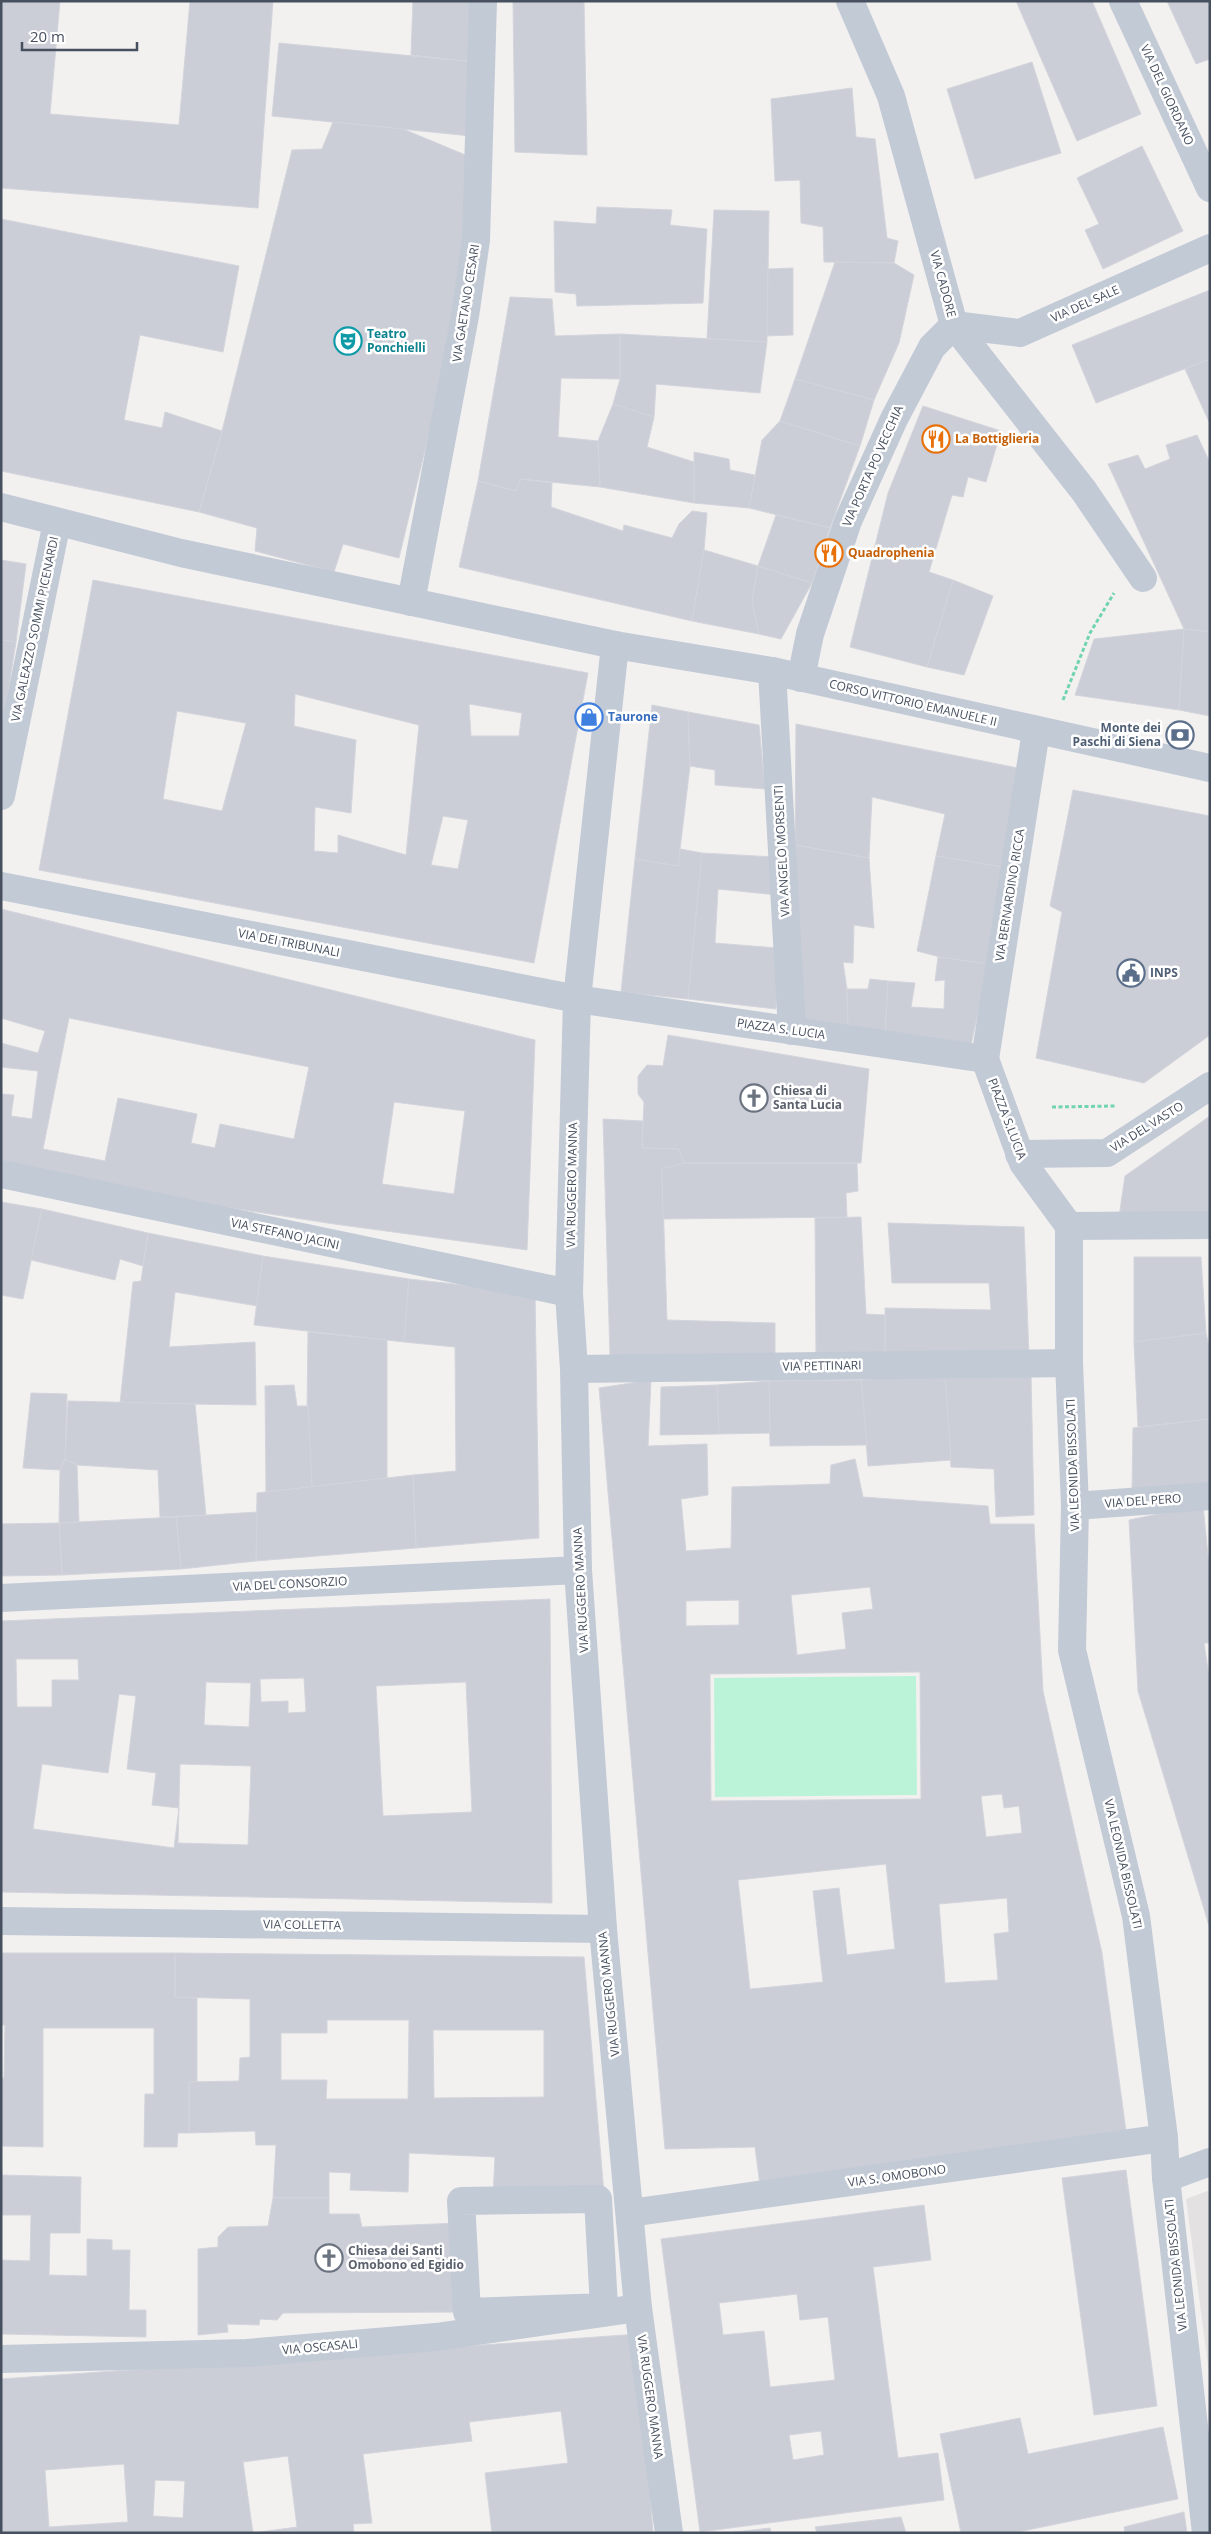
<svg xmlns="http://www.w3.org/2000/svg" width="1211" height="2534" viewBox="0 0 1211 2534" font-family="'Open Sans',sans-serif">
  <rect width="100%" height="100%" fill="#f3f0f0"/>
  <!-- education -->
  <path fill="#e4e1e2" d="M1210,2190v190l-24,-181z"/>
  <!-- green -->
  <path fill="#bbf3d9" d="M916,1676l1,119 -202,2 -1,-119z"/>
  <!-- building -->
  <g fill="#cbced6" stroke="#d3d5dc" fill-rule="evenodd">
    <path d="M1,1h59l-10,113 129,11 11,-124h83l-15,207 -257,-20z"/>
    <path d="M413,1h64l-2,61 -64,-7z"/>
    <path d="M513,1h71l3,154 -72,-3z"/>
    <path d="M1016,1h76l49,113 -64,27z"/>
    <path d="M1167,1h43v58l-14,5z"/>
    <path d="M279,43l196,19 -4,74 -199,-20z"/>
    <path d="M1032,62l29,91 -86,26 -28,-90z"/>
    <path d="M852,88l4,49 19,2 12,99 11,3 -4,22 -70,-1 -1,-35 -22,-4 -1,-43 -25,1 -4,-82z"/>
    <path d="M333,122l70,7 72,30 -2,92 -74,307 -56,-14 -9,28 -79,-21 2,-23 -58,-16 23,-81 70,-281 30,-1z"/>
    <path d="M1142,146l41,85 -80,38 -18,-39 14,-6 -22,-46z"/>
    <path d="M597,207l75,3 -2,15 37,4 -4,74 -126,3 -1,-12 -21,-2 -1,-71 42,3z"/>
    <path d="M714,210l55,1 -2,131 -60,-3z"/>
    <path d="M1,219l238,47 -16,86 -83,-17 -16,85 38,8 3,-16 57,19 -23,81 -198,-41z"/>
    <path d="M835,262l59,1 20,12 -15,68 -25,57 -79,-21z"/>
    <path d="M793,268v67l-26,1 1,-67z"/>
    <path d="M1210,290v69l-114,44 -24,-58z"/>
    <path d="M510,297l42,2 3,37 65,-2v45l-59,-1 -3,59 40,4 2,46 -79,-8 -5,12 -38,-10z"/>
    <path d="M620,334l147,8 -7,51 -104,-9 -2,33 -41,-13 7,-25z"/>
    <path d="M1210,359v65l-25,-55z"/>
    <path d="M795,379l79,21 -14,46 -80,-25z"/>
    <path d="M613,404l41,13 -7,30 47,15v41l-94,-16 -2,-46z"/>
    <path d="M923,406l78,25 -15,51 -18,-5 -5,20 -11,-2 -23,77 24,8 -26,87 -77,-20 38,-154z"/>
    <path d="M780,421l80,25 -30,82 -81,-20 13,-68z"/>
    <path d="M1197,435l13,28v169l-26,-3 -76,-165 30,-9 7,14 25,-10 -4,-14z"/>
    <path d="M694,452l35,7 1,11 25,5 -6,33 -55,-5z"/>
    <path d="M521,479l31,4 -1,24 72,24 1,-6 48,13 7,-14 13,-13 15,2 -3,37 -12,71 -233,-54 19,-86 38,10z"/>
    <path d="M776,515l54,13 -18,55 -54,-17z"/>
    <path d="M704,550l54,16 -6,36 7,32 -67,-13z"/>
    <path d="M1,560l25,4 -10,78 -15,-2z"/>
    <path d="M758,566l54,17 -31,56 -22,-5 -7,-32z"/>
    <path d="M93,580l495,93 -54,290 -495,-93zM295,694l124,31 -13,130 -68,-20v18l-24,-2 1,-44 36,6 5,-73 -62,-14zM469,704l53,9 -3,23h-48zM177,711l69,12 -24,88 -59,-12zM443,816l25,4 -10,49 -27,-4z"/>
    <path d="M953,580l40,16 -29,79 -37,-8z"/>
    <path d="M1184,629l26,3v84l-31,-6z"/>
    <path d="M1184,629l-5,81 -104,-15 19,-56z"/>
    <path d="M1,640l15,2 -15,94z"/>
    <path d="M652,705l36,7 2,54 -12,100 -43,-7z"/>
    <path d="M688,712l71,13 6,64 -50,-4v-15l-25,-4z"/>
    <path d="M796,724l222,44 -15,99 -67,-11 9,-42 -73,-17 -3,61 -74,-13z"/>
    <path d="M1073,790l137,26v219l-66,48 -108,-25 26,-146 -12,-6z"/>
    <path d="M795,845l74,13 5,70 -20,-3 -1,38 -10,-1 4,27 1,40 -46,-6z"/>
    <path d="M680,849l22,4 -14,146 -67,-7 14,-133 43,7z"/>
    <path d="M702,853l73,4 2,38 -59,-6 -3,54 62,5 -1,61 -88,-10z"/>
    <path d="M936,856l67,11 -14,97 -45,-6 -27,-7z"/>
    <path d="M1,909l534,131 -8,210 -193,-26 -333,-52v-78l13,1 -3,21 21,3 6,-48 -37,-4v-24l37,10 7,-22 -44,-13zM69,1018l240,49 -15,72 -74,-15 -5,24 -24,-5 6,-29 -79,-16 -13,63 -62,-12zM394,1102l71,9 -11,83 -72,-10z"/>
    <path d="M938,957l51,7 -18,81 -86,-13 3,-51 27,2 -4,24 33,2 1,-29 -10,1z"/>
    <path d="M870,979l18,2 -3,51 -37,-3 -1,-40h21z"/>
    <path d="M668,1035l201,34 -8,94h-177l-5,-14 -37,-1 2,-46 -6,-8v-18l9,-11 16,1z"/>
    <path d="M1210,1116v95l-91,6 6,-41z"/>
    <path d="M603,1119l40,2 -1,27 37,1 5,14 -22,6 5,151 108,3v33l-165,1z"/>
    <path d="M684,1163h173l1,28 -12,2 1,24 -184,2 -1,-50z"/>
    <path d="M1,1202l41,7 -19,90 -22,-4z"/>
    <path d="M42,1209l106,24 -5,33 -23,-7 -5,21 -84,-20z"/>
    <path d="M861,1217l5,97 19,1v41h-69l-1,-138z"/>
    <path d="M888,1223l136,4 5,128 -144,1v-48l106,2 -2,-27h-97z"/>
    <path d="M148,1233l115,23 -6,50 -82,-14 -6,55 86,-5 1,63 -136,-2 13,-121 8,-1z"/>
    <path d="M263,1256l146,23 -5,63 -150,-17z"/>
    <path d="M1134,1257h67l5,76 -72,9z"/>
    <path d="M409,1279l126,14 4,245 -123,10 -3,-73 43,-4 -1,-124 -51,-5z"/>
    <path d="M308,1332l79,8v138l-75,9 -5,-74z"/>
    <path d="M1206,1333l4,18v68l-72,8 -4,-85z"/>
    <path d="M945,1373l86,2 3,140 -38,2 -2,-48 -43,-2z"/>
    <path d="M945,1373l6,87 -83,6 -7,-86z"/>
    <path d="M651,1380l-3,66 59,-2 1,51 -27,4 5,52 45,-3 1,-61 98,-3 1,-19 24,-6 8,38 125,9 2,18h44l9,167 59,262 24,178 -365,62 -6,-46 -90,2 -66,-761zM870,1587l3,22 -31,4 4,36 -49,6 -6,-60zM739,1600v25l-53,1v-25zM920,1672l1,127 -210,2 -1,-127zM1002,1794l2,14 15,-2 3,27 -36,4 -5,-41zM886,1864l9,85 -48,6 -8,-67 -26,3 10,91 -73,7 -12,-109zM1007,1898l2,34 -15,2 4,46 -53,3 -6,-79z"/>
    <path d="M861,1380l6,65 -97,1 -1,-65z"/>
    <path d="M769,1381l1,52 -51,1 -2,-49z"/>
    <path d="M294,1385l3,21h11l4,81 -46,5 -1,-106z"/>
    <path d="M717,1385l2,49 -59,1 1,-48z"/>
    <path d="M31,1393l36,1 -2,65 -5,11 -37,-2z"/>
    <path d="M68,1401l127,3 11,111 -46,2 -2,-47 -81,-5 -12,-6z"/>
    <path d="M1210,1419v65l-78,6 1,-62z"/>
    <path d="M65,1459l12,6 2,57 -20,1 1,-53z"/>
    <path d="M413,1475l3,73 -160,13 1,-68z"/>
    <path d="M1203,1505l7,71v67h-6l6,40v246l-72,-238 -9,-171z"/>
    <path d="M257,1512l-1,49 -75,8 -5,-52z"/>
    <path d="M176,1517l5,52 -119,6 -3,-52z"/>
    <path d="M59,1523l3,52 -61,1v-52z"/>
    <path d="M550,1599l2,304 -551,-11v-271zM16,1659h62l1,21h-27v27h-35zM304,1678l2,34 -18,1v-12l-27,1 -1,-23zM206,1682l45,1 -2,44 -45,-2zM466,1682l6,130 -89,4 -7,-130zM119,1694l17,2 -9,73 29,4 -4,32 27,3 -5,40 -141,-19 9,-65 66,9zM180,1764l71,2 -3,79 -70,-2z"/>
    <path d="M1,1953h174v44l22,1v84h-8v51h-11l-1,14h-33l1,-53h9v-66h-111v119l-42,-1v-68h3l1,-53h-4z"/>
    <path d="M175,1953l409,4 20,237 -111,1 2,-38 -86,-4 -1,39 -58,-2 1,-17 -22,-1v26h-56l3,-53h-20l-1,-14 -66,2v-51l50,-1 1,-23 10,-1v-58l-75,-2zM327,2020h82l-1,79h-82l1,-19h-46v-47h46zM433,2030h111v67l-110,1z"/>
    <path d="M1126,2170l31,236 -63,9 -32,-237z"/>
    <path d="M1,2175l80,2 -1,56h-30l-1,42 38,1v-37l25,1v10h18l-1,60h17v27l-145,-3v-74l29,1 1,-46h-30z"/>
    <path d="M273,2198h56v16h30l3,13 97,-4 3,89 -179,1 -6,7 -17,-1 -1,6 -32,-1 1,8 -30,3v-86l20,-2v-10l10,-10 40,-1z"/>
    <path d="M924,2205l7,55 -58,7 25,191 40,-5 6,47 -244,32 -39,-293zM797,2294l3,26 28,-3 7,63 -65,7 -6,-56 -41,4 -4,-32zM821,2431l3,24 -31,5 -4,-25z"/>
    <path d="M639,2334l14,199h-161l-7,-60 83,-10 -7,-52 -92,11 3,19 -109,13 9,69 -19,1 1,9h-101l44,-6 -9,-71 -45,6 10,71h-252v-154zM124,2464l4,58 -79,5 -4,-57zM155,2480l30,1 -2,37 -30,-2z"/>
    <path d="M1020,2418l8,36 135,-27 15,72 -165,34h-52l-21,-99z"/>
    <path d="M1184,2512l3,21h-62l-1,-6z"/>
    <path d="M901,2517l5,16h-89l-2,-6z"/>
    <path d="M770,2528l1,5h-44z"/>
  </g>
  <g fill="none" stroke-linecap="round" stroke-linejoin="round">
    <!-- path -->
    <g stroke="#70d4b1" stroke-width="3" stroke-dasharray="4 2.5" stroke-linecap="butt">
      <path d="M1063,700l27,-67 24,-40"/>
      <path d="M1052,1107l63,-1"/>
    </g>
    <!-- minor -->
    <g stroke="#c2cad6" stroke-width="28">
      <path d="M850,1l41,95 63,229 130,166 59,87"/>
      <path d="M1123,1l87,187"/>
      <path d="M1,507l180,46 434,92 157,26 438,97"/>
      <path d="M411,602l54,-286 11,-76 7,-239"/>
      <path d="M615,645l-38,354 -8,294 5,76 4,201 25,359 35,379 31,225"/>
      <path d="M772,671l20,360"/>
      <path d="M801,678l9,-44 38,-113 46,-102 38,-72 22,-22 66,8 190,-85"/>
      <path d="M1036,731l-51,328 38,104 46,63"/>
      <path d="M1,796l56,-274"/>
      <path d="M1,886l576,113 408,60"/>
      <path d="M1019,1154l88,-1 103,-67"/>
      <path d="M1,1174l568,119"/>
      <path d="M1069,1226v137l6,143 -3,144 64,266 28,222 2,40 40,355"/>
      <path d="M1069,1226l141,-1"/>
      <path d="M574,1369l495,-6"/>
      <path d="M1075,1506l135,-10"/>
      <path d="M1,1598l577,-28"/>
      <path d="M1,1921l602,8"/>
      <path d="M1166,2178l44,-16"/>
      <path d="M598,2199l6,108 -137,5 -6,-111z"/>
      <path d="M630,2213l534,-75"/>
      <path d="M1,2359l246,-6 189,-16 202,-29"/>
    </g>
  </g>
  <!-- icons -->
  <defs>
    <g id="theatre-ring" transform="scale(1.4375)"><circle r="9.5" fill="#fff" stroke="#0f9aa8" stroke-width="1.5"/><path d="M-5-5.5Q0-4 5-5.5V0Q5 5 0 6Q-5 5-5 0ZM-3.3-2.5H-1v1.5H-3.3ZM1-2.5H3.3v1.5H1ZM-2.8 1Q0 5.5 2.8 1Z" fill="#0f9aa8"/></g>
    <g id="restaurant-ring" transform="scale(1.4375)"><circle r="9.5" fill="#fff" stroke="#e8710a" stroke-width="1.5"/><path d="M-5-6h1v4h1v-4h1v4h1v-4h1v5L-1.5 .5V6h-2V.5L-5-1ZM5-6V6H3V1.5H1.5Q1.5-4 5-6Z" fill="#e8710a"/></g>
    <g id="shop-ring" transform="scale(1.4375)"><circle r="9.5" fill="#fff" stroke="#3f7fe0" stroke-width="1.5"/><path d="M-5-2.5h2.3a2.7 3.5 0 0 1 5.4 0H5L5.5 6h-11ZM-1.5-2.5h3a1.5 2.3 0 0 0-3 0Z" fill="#3f7fe0"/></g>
    <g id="bank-ring" transform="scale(1.4375)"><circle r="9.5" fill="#fff" stroke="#5c6f8a" stroke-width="1.5"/><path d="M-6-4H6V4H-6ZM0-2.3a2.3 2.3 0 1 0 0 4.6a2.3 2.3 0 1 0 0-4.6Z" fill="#5c6f8a"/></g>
    <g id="civic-ring" transform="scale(1.4375)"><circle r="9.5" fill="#fff" stroke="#5c6f8a" stroke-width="1.5"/><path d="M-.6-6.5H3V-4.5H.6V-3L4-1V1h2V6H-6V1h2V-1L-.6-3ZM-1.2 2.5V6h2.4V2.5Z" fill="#5c6f8a"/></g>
    <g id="church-ring" transform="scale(1.4375)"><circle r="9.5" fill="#fff" stroke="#6b7280" stroke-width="1.5"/><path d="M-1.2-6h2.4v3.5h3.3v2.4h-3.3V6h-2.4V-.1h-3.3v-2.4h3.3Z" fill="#6b7280"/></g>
  </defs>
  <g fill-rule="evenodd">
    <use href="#theatre-ring" x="348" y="341"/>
    <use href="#restaurant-ring" x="936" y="439"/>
    <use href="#restaurant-ring" x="829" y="553"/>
    <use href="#shop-ring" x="589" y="717"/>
    <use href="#bank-ring" x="1180" y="735"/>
    <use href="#civic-ring" x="1131" y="973"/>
    <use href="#church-ring" x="754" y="1098"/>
    <use href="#church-ring" x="329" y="2258"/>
  </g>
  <g text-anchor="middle" stroke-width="5" stroke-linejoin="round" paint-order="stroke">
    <!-- street labels -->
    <g font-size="12" fill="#46505f" stroke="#fff">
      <text transform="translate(1167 95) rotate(65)" y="4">VIA DEL GIORDANO</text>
      <text transform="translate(943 284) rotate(75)" y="4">VIA CADORE</text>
      <text transform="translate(466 303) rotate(-81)" y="4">VIA GAETANO CESARI</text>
      <text transform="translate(1085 304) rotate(-24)" y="4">VIA DEL SALE</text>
      <text transform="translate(873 466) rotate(-66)" y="4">VIA PORTA PO VECCHIA</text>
      <text transform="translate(35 629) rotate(-78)" y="4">VIA GALEAZZO SOMMI PICENARDI</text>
      <text transform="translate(913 703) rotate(13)" y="4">CORSO VITTORIO EMANUELE II</text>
      <text transform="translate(782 851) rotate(-93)" y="4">VIA ANGELO MORSENTI</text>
      <text transform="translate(1010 895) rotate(-81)" y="4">VIA BERNARDINO RICCA</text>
      <text transform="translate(289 943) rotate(11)" y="4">VIA DEI TRIBUNALI</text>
      <text transform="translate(781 1029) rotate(8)" y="4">PIAZZA S. LUCIA</text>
      <text transform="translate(1007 1119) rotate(69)" y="4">PIAZZA S.LUCIA</text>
      <text transform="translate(1147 1127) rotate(-32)" y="4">VIA DEL VASTO</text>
      <text transform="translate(572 1185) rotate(-89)" y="4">VIA RUGGERO MANNA</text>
      <text transform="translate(285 1234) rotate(12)" y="4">VIA STEFANO JACINI</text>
      <text transform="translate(822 1366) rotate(-1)" y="4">VIA PETTINARI</text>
      <text transform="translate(1073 1465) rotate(-92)" y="4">VIA LEONIDA BISSOLATI</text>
      <text transform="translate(1143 1501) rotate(-4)" y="4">VIA DEL PERO</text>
      <text transform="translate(290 1584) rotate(-3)" y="4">VIA DEL CONSORZIO</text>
      <text transform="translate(581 1590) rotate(-93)" y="4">VIA RUGGERO MANNA</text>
      <text transform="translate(1123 1864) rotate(77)" y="4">VIA LEONIDA BISSOLATI</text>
      <text transform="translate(302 1925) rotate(1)" y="4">VIA COLLETTA</text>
      <text transform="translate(609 1994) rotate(-96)" y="4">VIA RUGGERO MANNA</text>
      <text transform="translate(897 2176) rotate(-8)" y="4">VIA S. OMOBONO</text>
      <text transform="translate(1176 2265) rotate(-96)" y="4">VIA LEONIDA BISSOLATI</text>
      <text transform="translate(320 2347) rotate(-5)" y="4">VIA OSCASALI</text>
      <text transform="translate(650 2397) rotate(82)" y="4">VIA RUGGERO MANNA</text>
    </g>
    <!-- culture labels -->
    <g font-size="12" font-weight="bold" fill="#0d838f" stroke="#fff" text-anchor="start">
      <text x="367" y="338">Teatro<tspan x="367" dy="14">Ponchielli</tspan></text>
    </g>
    <!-- food labels -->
    <g font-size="12" font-weight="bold" fill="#c56008" stroke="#fff" text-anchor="start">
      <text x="955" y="443">La Bottiglieria</text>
      <text x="848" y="557">Quadrophenia</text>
    </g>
    <!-- shop labels -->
    <g font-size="12" font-weight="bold" fill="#366cbe" stroke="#fff" text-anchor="start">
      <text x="608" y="721">Taurone</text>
    </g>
    <!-- service labels -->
    <g font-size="12" font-weight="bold" fill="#4e5e75" stroke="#fff" text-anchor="end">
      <text x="1161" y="732">Monte dei<tspan x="1161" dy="14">Paschi di Siena</tspan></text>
      <text x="1150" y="977" text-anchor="start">INPS</text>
    </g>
    <!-- worship labels -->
    <g font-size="12" font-weight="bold" fill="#5b616d" stroke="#fff" text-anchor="start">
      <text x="773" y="1095">Chiesa di<tspan x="773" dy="14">Santa Lucia</tspan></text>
      <text x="348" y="2255">Chiesa dei Santi<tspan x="348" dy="14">Omobono ed Egidio</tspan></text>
    </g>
  </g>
  <!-- border -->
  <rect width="1211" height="2534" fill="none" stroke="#46505f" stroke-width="5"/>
  <!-- scale -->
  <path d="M22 42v8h115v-8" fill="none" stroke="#46505f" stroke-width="2.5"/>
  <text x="30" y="42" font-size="15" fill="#46505f" stroke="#ffffff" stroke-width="4" paint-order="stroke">20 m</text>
</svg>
